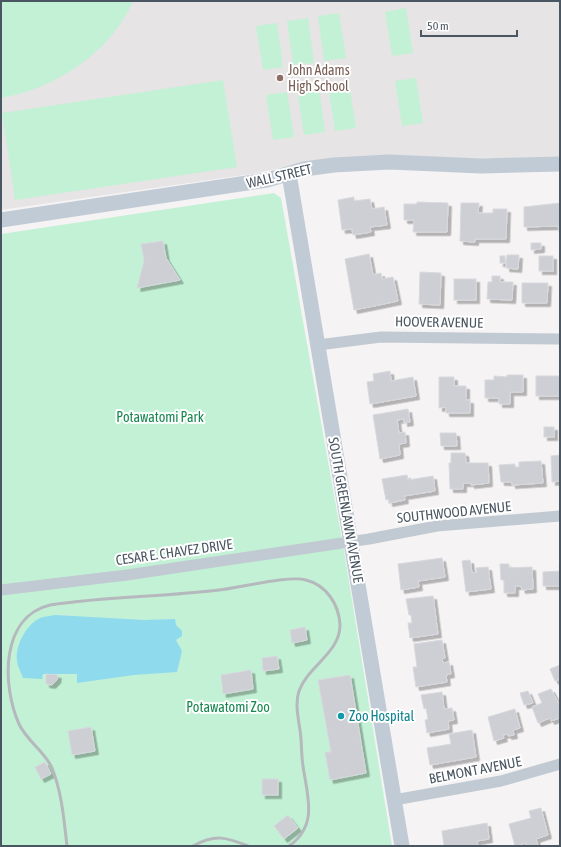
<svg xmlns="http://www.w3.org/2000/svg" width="561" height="847" viewBox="0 0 561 847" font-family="'Asap Condensed',sans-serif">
  <defs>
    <filter id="shadow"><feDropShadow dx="3.5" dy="3.5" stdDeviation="0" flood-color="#0004"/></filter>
  </defs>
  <rect width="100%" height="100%" fill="#f5f3f3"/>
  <!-- education -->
  <path fill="#e6e4e5" d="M1,1h559v156l-254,5 -49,11 -256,37z"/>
  <!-- green -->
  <g fill="#c3f1d5">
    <path d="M1,1h132c-22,51 -78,88 -132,97z"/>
    <path d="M406,8l7,45 -21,3 -7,-44z"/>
    <path d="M339,13l7,45 -22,3 -6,-45z"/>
    <path d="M308,18l6,45 -21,2 -6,-44z"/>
    <path d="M277,23l6,44 -20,3 -7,-44z"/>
    <path d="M416,78l7,45 -21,3 -7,-45z"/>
    <path d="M223,80l14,87 -222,33 -13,-87z"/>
    <path d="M349,83l7,45 -21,3 -7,-45z"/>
    <path d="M319,87l6,45 -21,3 -7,-45z"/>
    <path d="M287,92l7,45 -21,3 -7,-45z"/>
    <path d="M274,193l7,5 63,353 48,295h-391v-612z"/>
  </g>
  <!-- water -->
  <path fill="#90daee" d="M55,615l89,5 31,-1 1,6 6,6v5l-6,4 6,11 -5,21 -43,3 -57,8v-9h-34l-1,5 -19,-1c-2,-6 -6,-12 -6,-18 -2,-15 11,-39 26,-43 4,-1 8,-1 12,-2z"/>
  <!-- building -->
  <g fill="#cdcfd5" stroke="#d7d9de" filter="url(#shadow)">
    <path d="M354,197v4l16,-2 2,10 12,-2 3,18 -17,2 1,5 -18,3 -1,-6 -10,1 -4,-30z"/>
    <path d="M417,202l31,1 -1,29h-34l1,-12h-10v-16h13z"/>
    <path d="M461,203h18l-1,10h15v-4h14l-1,30h-31v3l-15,-1z"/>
    <path d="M560,203v33l-2,-10 -34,1v-20z"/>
    <path d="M163,241l3,17 14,22 -43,8 7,-27 -3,-17z"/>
    <path d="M531,243h10v6l-10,1z"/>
    <path d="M369,254l4,21 8,-2 1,6 11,-2 5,24 -44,9 -9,-51z"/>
    <path d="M507,255h12l-1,14 -12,-1z"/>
    <rect x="500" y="256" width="5" height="7"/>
    <rect x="539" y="256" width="14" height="15"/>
    <path d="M420,272l21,1 -1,32 -21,-1z"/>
    <path d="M492,276h8v6h13l-1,18 -25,-1 1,-17h4z"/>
    <rect x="454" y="279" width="22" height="21"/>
    <path d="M522,283h26l-1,20h-25z"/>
    <path d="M390,371l1,10 22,-4 3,19 -46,8 -3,-22 7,-1 -1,-7z"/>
    <path d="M507,375h16v17h-13v12h-11v-6h-14v-18h9v-4l13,1z"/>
    <rect x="536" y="376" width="24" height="20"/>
    <path d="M439,377h15v9h12v14h4v13h-24v-6l-7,1z"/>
    <path d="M408,409l2,13 -6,1v-4l-7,1 2,13 6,-1 1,11 -7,1 1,11 -20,4 -7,-44z"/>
    <rect x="544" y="427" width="10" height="10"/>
    <path d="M440,433h16l1,13h-16z"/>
    <path d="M451,453h14l1,10h22l1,20 -18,2v-2h-8v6h-13l-1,-26h2z"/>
    <path d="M560,455v26l-8,1 -1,-26z"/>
    <path d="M541,461l2,22 -31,2v-3h-11l-2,-17 16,-1v3h4v-5z"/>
    <path d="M407,475l1,5 25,-4 2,15 -31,5 1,4 -16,3v-4l-3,1 -4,-21z"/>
    <path d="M442,558l3,19 -27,4 1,6 -18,3 -3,-26z"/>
    <path d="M470,560l2,13 5,-1 -1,-4 12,-1 3,22 -25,3 -4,-31z"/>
    <path d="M500,564h9v4l23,-1 1,22 -11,1 -1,-4h-6v7h-11v-13h-3z"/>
    <path d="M559,565h1v21h-17v-14l17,-1z"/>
    <path d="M433,596l5,38 -28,4 -2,-15h4l-1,-8h-2l-3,-16z"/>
    <path d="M305,627l2,13 -15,3 -2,-13z"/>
    <path d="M442,640l3,18 -3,1 1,4 6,-1 2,12 -5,1 1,7 -31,5 -3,-20h4l-3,-23z"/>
    <path d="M277,656l2,13 -16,2 -1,-13z"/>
    <path d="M560,665v14l-5,2 -5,-12z"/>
    <path d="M251,670l2,19 -30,5 -2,-19z"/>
    <path d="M46,674l12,1 -1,5 -5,5 -6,-1z"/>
    <path d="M350,675l16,98 -36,7 -5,-28h6l-13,-72z"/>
    <path d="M551,689l9,17v12l-9,3 -1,-3 -12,5 -6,-16 10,-4 -4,-9z"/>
    <path d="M528,691l5,12 -9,2 -4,-12z"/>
    <path d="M442,692l2,17 8,-1 2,12 -6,1 1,8 -22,4 -2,-13 3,-1 -2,-11 -2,1 -3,-14z"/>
    <path d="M515,709l5,19 -7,2 1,5 -6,1v-2l-5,1 1,3 -10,3 -6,-24z"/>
    <path d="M91,727l4,24 -23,4 -4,-24z"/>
    <path d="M472,730l4,27 -46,8 -3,-17 24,-4 -2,-10z"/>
    <path d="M45,762l6,12 -10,5 -6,-12z"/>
    <rect x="262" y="779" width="16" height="16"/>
    <path d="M541,808l7,27 -12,4 2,7h-12v-3l-11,3 -6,-22 22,-6 -2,-7z"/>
    <path d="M288,815l10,13 -14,11 -10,-13z"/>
    <path d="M487,823l2,16 -12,2 1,5h-34l-2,-15z"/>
  </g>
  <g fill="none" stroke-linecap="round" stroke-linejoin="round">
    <!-- street -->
    <g stroke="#c1cad2" stroke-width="11">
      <path d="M318,345l63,-8 179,2"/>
      <path d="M1,590l126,-15 242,-36 68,-13 123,-10"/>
      <path d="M394,800l107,-19 59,-17"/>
    </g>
    <!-- secondary -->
    <g stroke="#c1cbd6" stroke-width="15">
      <path d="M289,174l113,672"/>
      <path d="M1,220l266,-40 37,-11 30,-4 55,-3 92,4 79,-2"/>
    </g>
    <!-- rail -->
    <g stroke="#b5b8bd" stroke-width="3">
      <path d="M67,846c-3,-26 -5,-53 -15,-78 -7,-16 -25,-27 -33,-44 -17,-38 -19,-107 31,-119 56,-9 113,-8 169,-15 20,-2 70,-15 87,-10 20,5 33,24 34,45 0,28 -32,41 -41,66 -4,12 -1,26 1,39 2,12 1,24 3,36 4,29 16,59 -14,80"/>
      <path d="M193,846c22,-12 33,-9 55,0"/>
    </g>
  </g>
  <!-- markers -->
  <circle fill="#8d6e63" stroke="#fff" stroke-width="1.5" cx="280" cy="78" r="4"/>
  <circle fill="#0f9aa8" stroke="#fff" stroke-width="1.5" cx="341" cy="716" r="4"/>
  <g text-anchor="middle" stroke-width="4" stroke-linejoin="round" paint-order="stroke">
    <!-- education labels -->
    <g font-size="14" fill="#785e54" stroke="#fff" text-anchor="start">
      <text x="288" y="75">John Adams<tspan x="288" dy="16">High School</tspan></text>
    </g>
    <!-- street labels -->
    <g font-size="14" fill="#4a5661" stroke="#fff">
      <text transform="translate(279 176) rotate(-13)" y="5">WALL STREET</text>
      <text transform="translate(439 322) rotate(1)" y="5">HOOVER AVENUE</text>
      <text transform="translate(346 510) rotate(80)" y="5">SOUTH GREENLAWN AVENUE</text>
      <text transform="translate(454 512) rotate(-6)" y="5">SOUTHWOOD AVENUE</text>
      <text transform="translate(174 552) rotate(-8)" y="5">CESAR E. CHAVEZ DRIVE</text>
      <text transform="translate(475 770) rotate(-11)" y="5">BELMONT AVENUE</text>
    </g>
    <!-- park labels -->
    <g font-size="14" fill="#17864f" stroke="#fff">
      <text x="160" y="422">Potawatomi Park</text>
      <text x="228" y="712">Potawatomi Zoo</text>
    </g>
    <!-- culture labels -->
    <g font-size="14" fill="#0d838f" stroke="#fff" text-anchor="start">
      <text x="349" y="721">Zoo Hospital</text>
    </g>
  </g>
  <!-- border -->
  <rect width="561" height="847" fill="none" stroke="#4a5661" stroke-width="4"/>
  <!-- scale -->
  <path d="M421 30v6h96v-6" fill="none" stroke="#4a5661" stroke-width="2"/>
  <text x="427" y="30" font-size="12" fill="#4a5661" stroke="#ffffff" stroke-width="3" paint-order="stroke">50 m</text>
</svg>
